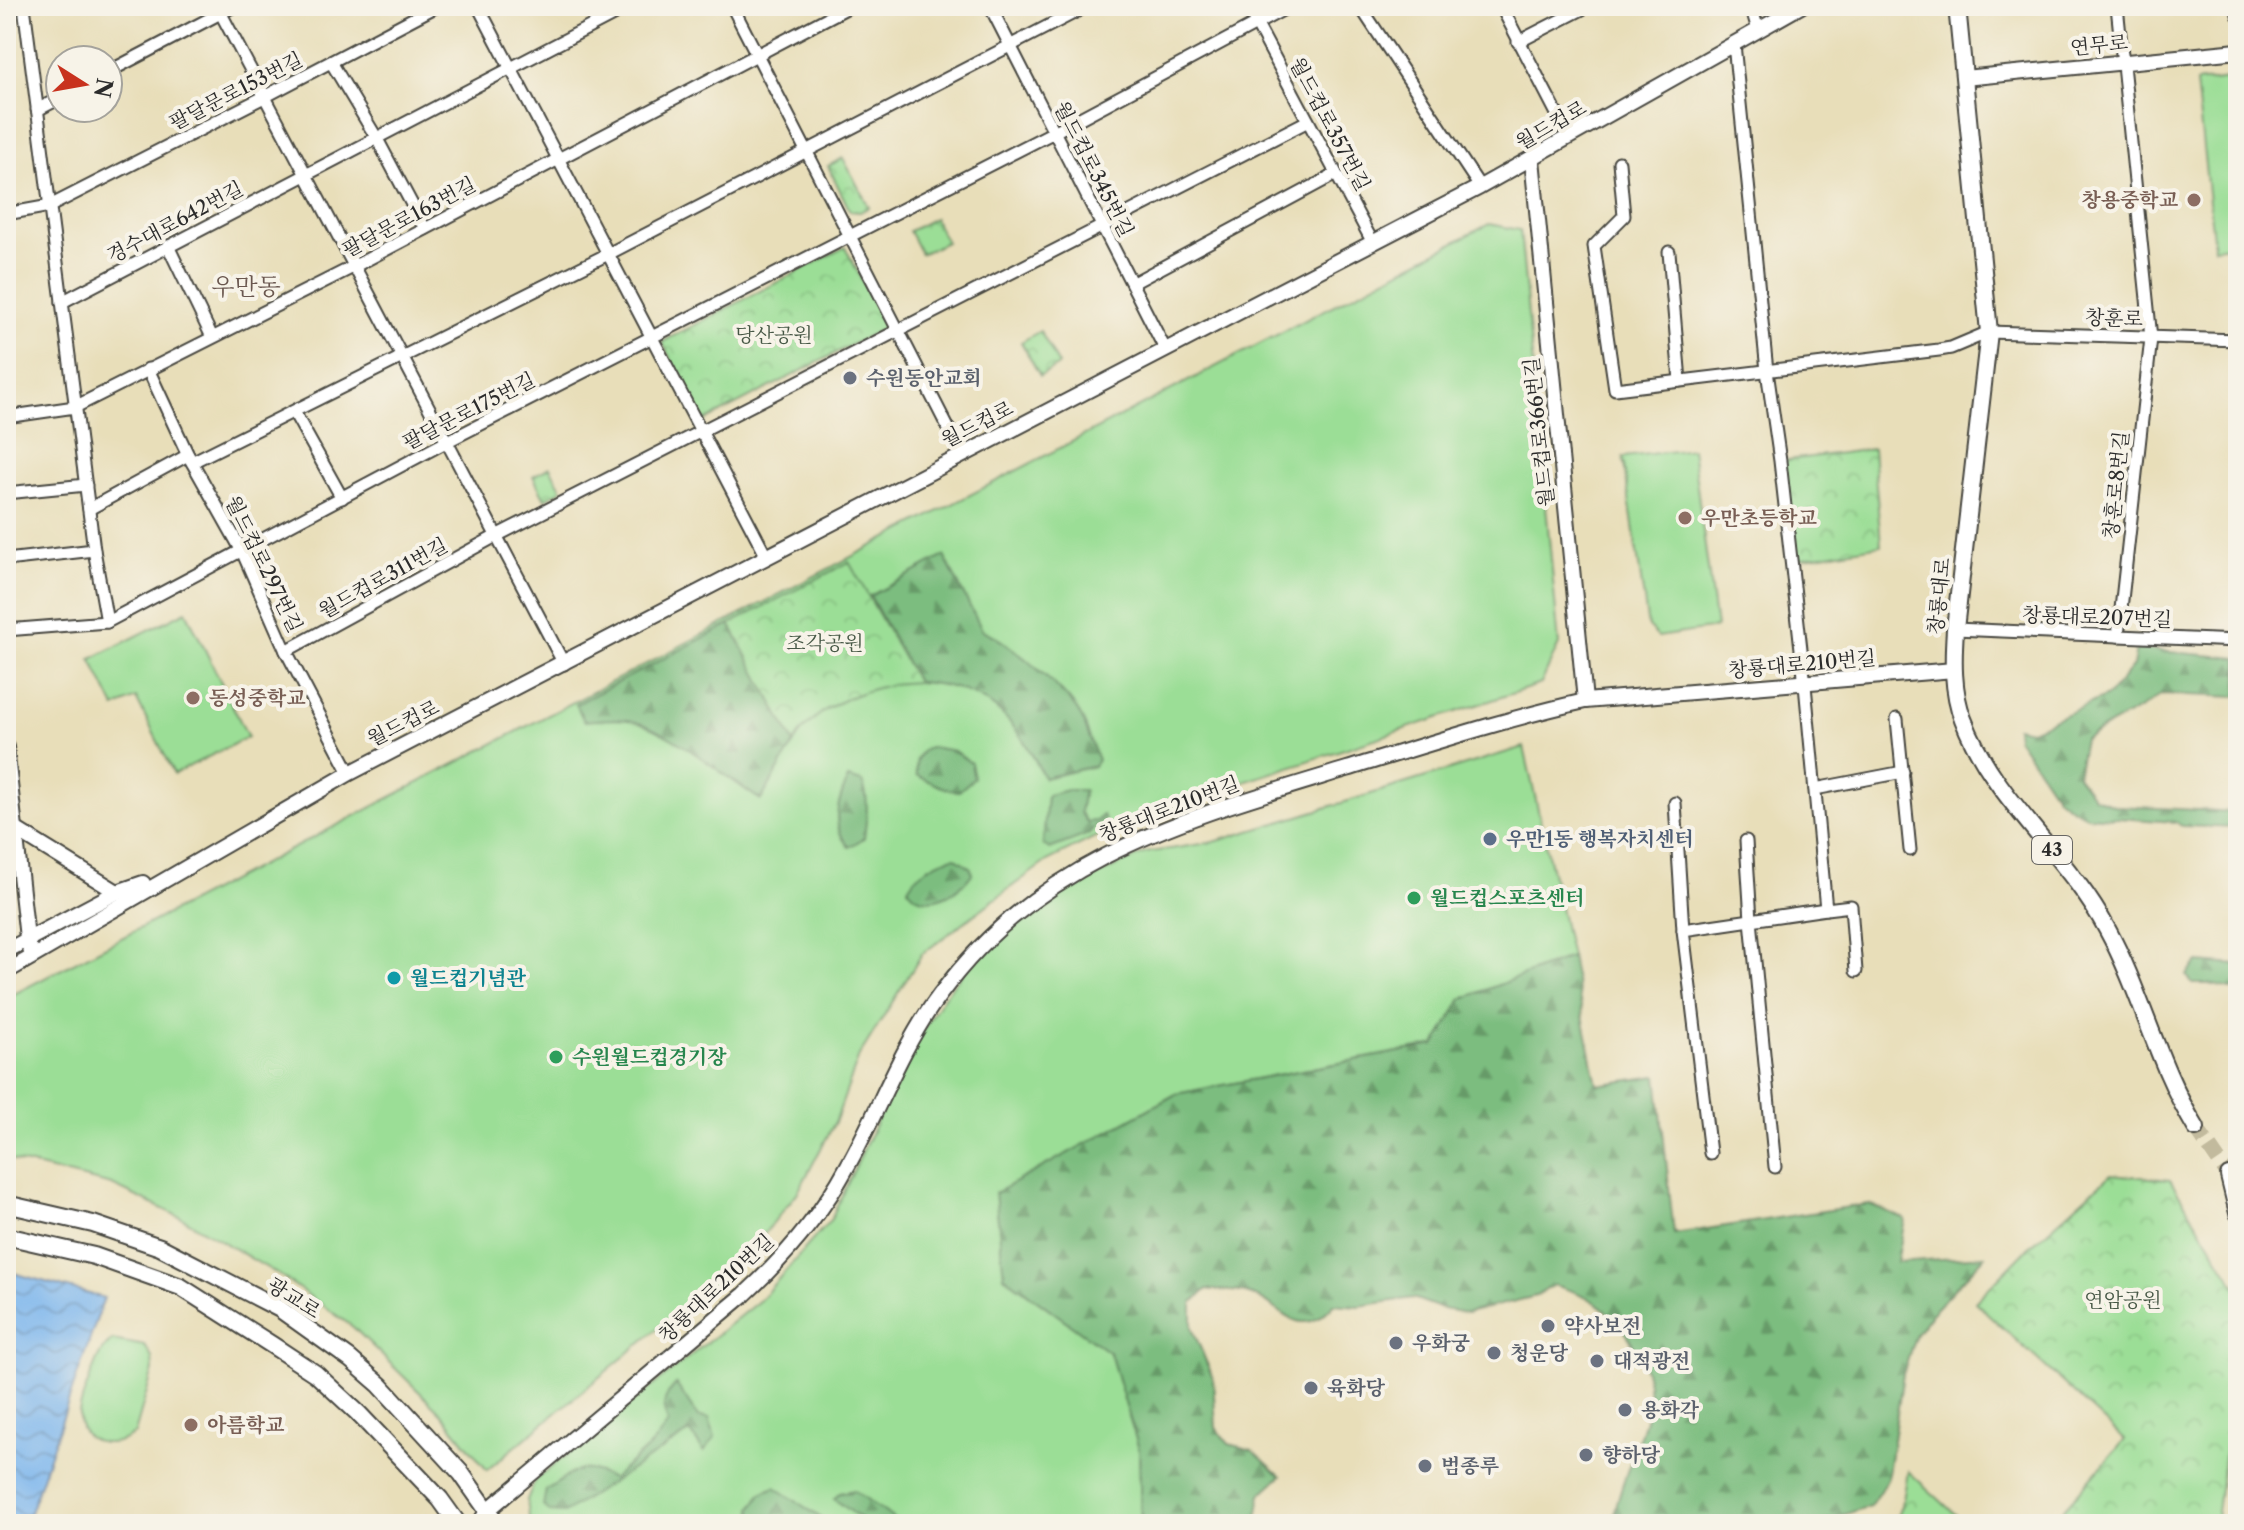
<svg xmlns="http://www.w3.org/2000/svg" width="2244" height="1530" viewBox="0 0 2244 1530" font-family="'Libre Caslon Text','Noto Serif KR',serif">
  <defs>
    <pattern id="forest-firs" width="22" height="20" patternUnits="userSpaceOnUse" patternTransform="scale(2)"><rect width="22" height="20" fill="#7cbd7f"/><path d="M5 1l3.5 6h-7zM16 11l3.5 6h-7z" fill="#669a68"/></pattern>
    <pattern id="park-crowns" width="20" height="18" patternUnits="userSpaceOnUse" patternTransform="scale(2)"><rect width="20" height="18" fill="#9bde96"/><path d="M2 6a3 3 0 1 1 6 0M12 15a3 3 0 1 1 6 0" fill="none" stroke="#86bf81"/></pattern>
    <pattern id="water-waves" width="16" height="10" patternUnits="userSpaceOnUse" patternTransform="scale(2)"><rect width="16" height="10" fill="#7db6ed"/><path d="M0 5q4-4 8 0t8 0" fill="none" stroke="#6794c0"/></pattern>
  </defs>
  <rect width="100%" height="100%" fill="#f7f3e8"/>
  <filter id="ink" filterUnits="userSpaceOnUse"><feTurbulence type="fractalNoise" baseFrequency=".0125" numOctaves="2"/><feDisplacementMap in="SourceGraphic" scale="16" xChannelSelector="R" yChannelSelector="G"/><feConvolveMatrix kernelMatrix="1 2 1 2 8 2 1 2 1" color-interpolation-filters="sRGB"/></filter>
  <filter id="wash" filterUnits="userSpaceOnUse"><feTurbulence type="fractalNoise" baseFrequency=".006" numOctaves="4" result="noise"/><feDisplacementMap in="SourceGraphic" scale="32" xChannelSelector="R" yChannelSelector="G"/><feGaussianBlur stdDeviation="1.8" result="paint"/><feColorMatrix in="noise" values="0 0 0 0 0 0 0 0 0 0 0 0 0 0 0 0 0 1.4 0 .05"/><feComposite in="paint" operator="in"/></filter>
  <g filter="url(#wash)">
    <rect width="100%" height="100%" fill="#e8deb9"/>
    <!-- grass -->
    <g fill="#9bde96" stroke="#638460" stroke-width="2">
      <path d="M2238,78v167l-24,3 -18,-165z"/>
      <path d="M1489,224l31,6 39,414 -18,40 -412,136 -82,41 -48,35 -77,58 -63,102 -23,64 -38,72 -49,61 -262,217 -46,-57 -88,-86 -72,-51 -99,-58 -70,-33 -106,-26v-160l4,-3z"/>
      <path d="M1692,449l24,179 -58,9 -10,-10 -25,-170z"/>
      <path d="M186,611l62,126 -74,37 -38,-76 -21,10 -24,-49z"/>
      <path d="M1524,747l47,210 -109,42 -26,46 -260,49 -77,43 -95,139 106,77 29,96 2,75h-611l-3,-24 8,-20 225,-180 71,-81 77,-165 35,-56 34,-44 35,-28 64,-41 69,-32 69,-11z"/>
      <path d="M112,1340l33,6 7,12 1,12 -18,63c-21,18 -58,12 -56,-19 0,-9 16,-51 21,-60 2,-5 8,-10 12,-14z"/>
    </g>
    <!-- forest -->
    <g fill="url(#forest-firs)" stroke="#547455" stroke-width="2">
      <path d="M944,556l38,74c26,11 87,62 100,88 6,13 10,28 16,42l-4,6 -50,12c-29,-61 -57,-92 -127,-96l-47,-86z"/>
      <path d="M730,624l64,119 -33,57c-38,-24 -90,-71 -133,-80 -15,-2 -30,0 -44,1l-8,-17z"/>
      <path d="M2136,649l102,9v39l-76,-3 -19,13 -59,32 -7,36 17,22 22,9 122,6v16l-55,-2 -7,-4 -89,-6 -15,-7 -14,-11 -41,-60 -1,-11 15,3 78,-35 24,-29z"/>
      <path d="M931,747l23,4 17,12 3,15 -15,13c-14,0 -29,-10 -43,-16 -1,-14 1,-24 15,-28z"/>
      <path d="M848,778l14,4c8,16 4,39 2,56l-15,9c-20,-23 -11,-44 -1,-69z"/>
      <path d="M1067,790h17l-4,22 7,10 9,-1 7,-6 2,5 -11,7 -5,7 -39,15 -7,-4 4,-50z"/>
      <path d="M955,857l16,11 1,6c-13,19 -47,39 -64,14 7,-15 30,-28 47,-31z"/>
      <path d="M1571,957l26,128 60,-9 17,158 195,-30 36,15 -8,43 88,-6 -49,52 -20,26 -13,40 -16,106 -17,26 -54,18h-203c5,-39 25,-74 34,-112 10,-42 -23,-93 -59,-114 -10,-6 -23,-9 -34,-13l-18,11 -69,17 -24,-4 -30,-11 -54,8 -25,-2c-37,43 -54,-3 -88,-11 -12,-3 -26,-2 -39,-4l-15,14v25l21,50 3,50 13,16 23,6 29,26 -20,18 -5,30h-115l-2,-75 -29,-96 -106,-77 -9,-83 181,-99 259,-49 27,-46z"/>
      <path d="M2198,962l40,3v26l-28,-7h-18l-5,-9z"/>
      <path d="M676,1384l22,33 11,1 6,20 -11,14 -14,-20 -126,81 -14,-1 -7,-6 3,-16c31,-18 31,-30 66,-11 20,-19 42,-32 56,-56 -6,-18 -6,-24 8,-39z"/>
      <path d="M775,1487l55,37h-71l-5,-7 -2,-9 9,-15z"/>
      <path d="M854,1490l47,34h-33l-34,-25 6,-6z"/>
    </g>
    <!-- park -->
    <g fill="url(#park-crowns)" stroke="#638460" stroke-width="2">
      <path d="M843,158l26,49 -9,5 -10,-1 -22,-45z"/>
      <path d="M934,218l12,24 -25,12 -12,-23z"/>
      <path d="M845,247l41,80 -183,95 -41,-80z"/>
      <path d="M1040,331l19,34 -19,11 -19,-34z"/>
      <path d="M1873,449l8,96 -89,15 -12,-99z"/>
      <path d="M550,467l12,23 -17,9 -12,-23z"/>
      <path d="M849,562l68,120c-43,1 -101,22 -123,61l-64,-119z"/>
      <path d="M2111,1174l59,6 68,109v97l-8,25 -14,109 3,4h-169l75,-84 -150,-138 50,-51z"/>
      <path d="M1908,1471l58,53h-71l7,-18z"/>
    </g>
    <!-- water -->
    <path fill="url(#water-waves)" stroke="#54708c" stroke-width="2" d="M6,1271l98,27 -78,226 -20,-4z"/>
  </g>
  <g filter="url(#ink)">
    <g fill="none" stroke-linecap="round" stroke-linejoin="round">
      <!-- primary-tunnel -->
      <path stroke="#c2ba9d" stroke-width="16" stroke-dasharray="16 8" stroke-linecap="butt" d="M2196,1128l33,48"/>
      <!-- minor casing -->
      <g stroke="#474640" stroke-width="15">
        <g id="minor">
          <path d="M24,6l70,544 13,72"/>
          <path d="M217,6l347,658"/>
          <path d="M478,6l289,551"/>
          <path d="M732,6l230,449"/>
          <path d="M990,6l175,343"/>
          <path d="M1247,6l125,235"/>
          <path d="M1360,6l120,181"/>
          <path d="M1501,6l68,131"/>
          <path d="M1751,6l7,24"/>
          <path d="M2117,6l34,332 -33,298"/>
          <path d="M2237,6l1,9"/>
          <path d="M1518,42l70,-36"/>
          <path d="M1734,44l33,327 13,90 25,224 21,224 25,-3 5,65"/>
          <path d="M331,62l45,75 49,92"/>
          <path d="M108,72l126,-66"/>
          <path d="M37,110l23,-12"/>
          <path d="M1619,162l5,54 -30,30 21,143 324,-39 12,-2 38,-16 249,8"/>
          <path d="M6,214l44,-8 214,-109 173,-91"/>
          <path d="M168,246l44,91"/>
          <path d="M1669,252l11,129"/>
          <path d="M1133,283l203,-109"/>
          <path d="M62,302l568,-296"/>
          <path d="M148,369l40,86 54,96 44,100 64,122"/>
          <path d="M294,412l48,86"/>
          <path d="M6,417l69,-10 278,-140 497,-261"/>
          <path d="M192,462l416,-208 479,-248"/>
          <path d="M6,493l80,-8"/>
          <path d="M89,509l99,-54"/>
          <path d="M6,560l88,-10"/>
          <path d="M1955,629l283,12"/>
          <path d="M6,630l101,-8 339,-180 608,-310 236,-126"/>
          <path d="M286,651l210,-115 812,-415"/>
          <path d="M1897,719l13,131"/>
          <path d="M1815,789l88,-17"/>
          <path d="M1675,803l8,127 27,223"/>
          <path d="M1746,841l5,79 24,247"/>
          <path d="M1683,930l143,-21"/>
        </g>
      </g>
      <!-- tertiary casing -->
      <g stroke="#474640" stroke-width="18">
        <g id="tertiary">
          <path d="M1964,78l274,-27"/>
          <path d="M1532,159l53,542"/>
          <path d="M6,747l21,191 5,18"/>
          <path d="M6,849l9,-20 102,63"/>
          <path d="M6,951l111,-59 26,-9"/>
          <path d="M6,972l344,-199 1130,-586 321,-181"/>
          <path d="M479,1524l9,-14 257,-216c40,-37 76,-79 102,-127 30,-53 50,-110 84,-160 104,-150 252,-188 416,-238 79,-24 158,-50 238,-68l369,-31"/>
        </g>
      </g>
      <!-- secondary casing -->
      <g stroke="#474640" stroke-width="20">
        <g id="secondary">
          <path d="M6,1204l87,20 67,23 120,62 70,50 30,26 81,88 36,51"/>
          <path d="M6,1236l88,20 87,31 91,58 44,29 42,39 82,86 18,25"/>
        </g>
      </g>
      <!-- primary casing -->
      <g stroke="#474640" stroke-width="20">
        <g id="primary">
          <path d="M1957,6l32,326 -34,297c-2,30 -3,62 8,90 30,80 104,135 144,210 35,64 50,135 89,199"/>
          <path d="M2229,1176l9,37"/>
        </g>
      </g>
      <!-- minor -->
      <use href="#minor" stroke="#fff" stroke-width="11"/>
      <!-- tertiary -->
      <use href="#tertiary" stroke="#fff" stroke-width="14"/>
      <!-- secondary -->
      <use href="#secondary" stroke="#fff" stroke-width="16"/>
      <!-- primary -->
      <use href="#primary" stroke="#fff" stroke-width="16"/>
    </g>
  </g>
  <!-- markers -->
  <g fill="#8d6e63" stroke="#f7f3e8" stroke-width="3">
    <circle cx="2194" cy="200" r="8"/>
    <circle cx="1685" cy="518" r="8"/>
    <circle cx="193" cy="698" r="8"/>
    <circle cx="191" cy="1425" r="8"/>
  </g>
  <g fill="#6b7280" stroke="#f7f3e8" stroke-width="3">
    <circle cx="850" cy="378" r="8"/>
    <circle cx="1548" cy="1326" r="8"/>
    <circle cx="1396" cy="1343" r="8"/>
    <circle cx="1494" cy="1353" r="8"/>
    <circle cx="1597" cy="1361" r="8"/>
    <circle cx="1311" cy="1388" r="8"/>
    <circle cx="1625" cy="1410" r="8"/>
    <circle cx="1586" cy="1455" r="8"/>
    <circle cx="1425" cy="1466" r="8"/>
  </g>
  <circle fill="#5c6f8a" stroke="#f7f3e8" stroke-width="3" cx="1490" cy="839" r="8"/>
  <g fill="#2e9e5b" stroke="#f7f3e8" stroke-width="3">
    <circle cx="1414" cy="898" r="8"/>
    <circle cx="556" cy="1057" r="8"/>
  </g>
  <circle fill="#0f9aa8" stroke="#f7f3e8" stroke-width="3" cx="394" cy="978" r="8"/>
  <g text-anchor="middle" stroke-width="8" stroke-linejoin="round" paint-order="stroke">
    <!-- shield labels -->
    <rect fill="#f7f3e8" stroke="#686764" stroke-width="2" x="2032" y="836" width="40" height="28" rx="6"/>
    <g font-size="18" font-weight="bold" fill="#2b2b2b">
      <text x="2052" y="856">43</text>
    </g>
    <!-- street labels -->
    <g font-size="20" fill="#2b2b2b" stroke="#f7f3e8">
      <text transform="translate(2099 45) rotate(-6)" y="7">연무로</text>
      <text transform="translate(236 91) rotate(-27)" y="7">팔달문로153번길</text>
      <text transform="translate(1330 124) rotate(62)" y="7">월드컵로357번길</text>
      <text transform="translate(1551 125) rotate(-30)" y="7">월드컵로</text>
      <text transform="translate(1094 169) rotate(63)" y="7">월드컵로345번길</text>
      <text transform="translate(409 217) rotate(-28)" y="7">팔달문로163번길</text>
      <text transform="translate(175 222) rotate(-28)" y="7">경수대로642번길</text>
      <text transform="translate(2114 318) rotate(2)" y="7">창훈로</text>
      <text transform="translate(469 411) rotate(-27)" y="7">팔달문로175번길</text>
      <text transform="translate(977 424) rotate(-27)" y="7">월드컵로</text>
      <text transform="translate(1539 432) rotate(-96)" y="7">월드컵로366번길</text>
      <text transform="translate(2116 485) rotate(-84)" y="7">창훈로8번길</text>
      <text transform="translate(264 564) rotate(64)" y="7">월드컵로297번길</text>
      <text transform="translate(383 578) rotate(-29)" y="7">월드컵로311번길</text>
      <text transform="translate(1939 596) rotate(-84)" y="7">창룡대로</text>
      <text transform="translate(2097 617) rotate(2)" y="7">창룡대로207번길</text>
      <text transform="translate(1802 664) rotate(-5)" y="7">창룡대로210번길</text>
      <text transform="translate(403 723) rotate(-27)" y="7">월드컵로</text>
      <text transform="translate(1169 809) rotate(-21)" y="7">창룡대로210번길</text>
      <text transform="translate(716 1288) rotate(-43)" y="7">창룡대로210번길</text>
      <text transform="translate(294 1298) rotate(32)" y="7">광교로</text>
    </g>
    <!-- education labels -->
    <g font-size="20" font-weight="bold" fill="#785e54" stroke="#f7f3e8" text-anchor="start">
      <text x="2178" y="207" text-anchor="end">창용중학교</text>
      <text x="1701" y="525">우만초등학교</text>
      <text x="209" y="705">동성중학교</text>
      <text x="207" y="1432">아름학교</text>
    </g>
    <!-- park labels -->
    <g font-size="20" fill="#475846" stroke="#f7f3e8">
      <text x="774" y="342">당산공원</text>
      <text x="825" y="650">조각공원</text>
      <text x="2123" y="1307">연암공원</text>
    </g>
    <!-- worship labels -->
    <g font-size="20" font-weight="bold" fill="#5b616d" stroke="#f7f3e8" text-anchor="start">
      <text x="866" y="385">수원동안교회</text>
      <text x="1564" y="1333">약사보전</text>
      <text x="1412" y="1350">우화궁</text>
      <text x="1510" y="1360">청운당</text>
      <text x="1613" y="1368">대적광전</text>
      <text x="1327" y="1395">육화당</text>
      <text x="1641" y="1417">용화각</text>
      <text x="1602" y="1462">향하당</text>
      <text x="1441" y="1473">범종루</text>
    </g>
    <!-- service labels -->
    <g font-size="20" font-weight="bold" fill="#4e5e75" stroke="#f7f3e8" text-anchor="start">
      <text x="1506" y="846">우만1동 행복자치센터</text>
    </g>
    <!-- leisure labels -->
    <g font-size="20" font-weight="bold" fill="#27864d" stroke="#f7f3e8" text-anchor="start">
      <text x="1430" y="905">월드컵스포츠센터</text>
      <text x="572" y="1064">수원월드컵경기장</text>
    </g>
    <!-- culture labels -->
    <g font-size="20" font-weight="bold" fill="#0d838f" stroke="#f7f3e8" text-anchor="start">
      <text x="410" y="985">월드컵기념관</text>
    </g>
    <!-- quarter labels -->
    <g font-size="24" fill="#6a574f" stroke="#f7f3e8">
      <text x="246" y="295">우만동</text>
    </g>
  </g>
  <!-- margin -->
  <rect width="2244" height="1530" fill="none" stroke="#f7f3e8" stroke-width="32"/>
  <!-- north arrow -->
  <g transform="translate(84 84) rotate(101)"><circle r="38" fill="#f7f3e8" stroke="#a5a39c" stroke-width="2"/>
  <path d="M0-6L14 30L0 20L-14 30Z" fill="#c8321e"/>
  <text y="-12" font-size="22" font-weight="bold" text-anchor="middle" fill="#2b2b2b">N</text>
  </g>
</svg>
